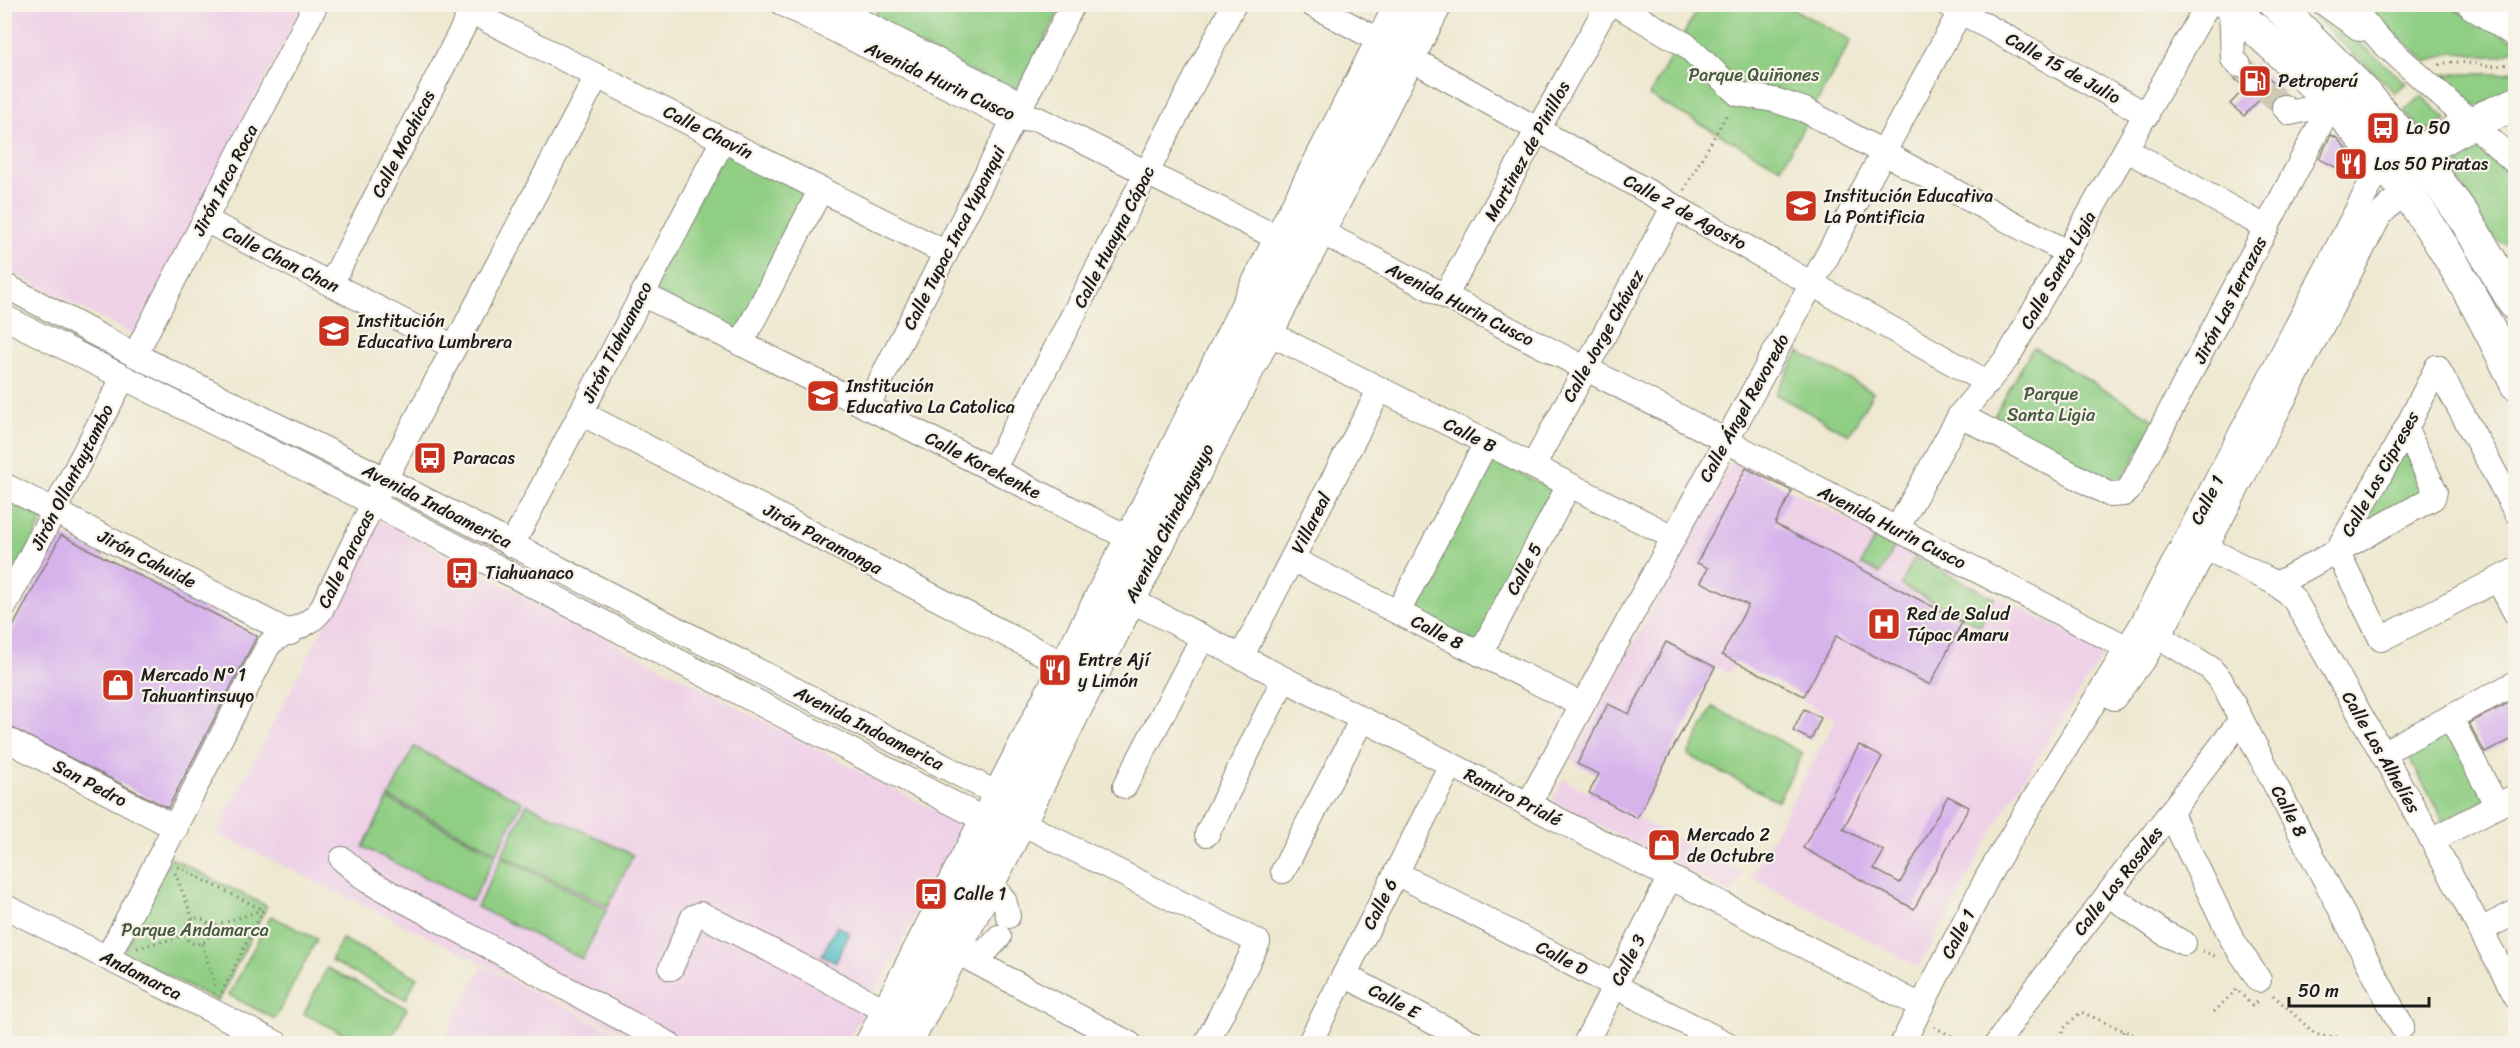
<svg xmlns="http://www.w3.org/2000/svg" width="2520" height="1048" viewBox="0 0 2520 1048" font-family="Sriracha,sans-serif">
  <rect width="100%" height="100%" fill="#f7f3e8"/>
  <filter id="ink" filterUnits="userSpaceOnUse"><feTurbulence type="fractalNoise" baseFrequency=".0167" numOctaves="2"/><feDisplacementMap in="SourceGraphic" scale="12" xChannelSelector="R" yChannelSelector="G"/><feConvolveMatrix kernelMatrix="1 2 1 2 8 2 1 2 1" color-interpolation-filters="sRGB"/></filter>
  <filter id="wash" filterUnits="userSpaceOnUse"><feTurbulence type="fractalNoise" baseFrequency=".008" numOctaves="4" result="noise"/><feDisplacementMap in="SourceGraphic" scale="24" xChannelSelector="R" yChannelSelector="G"/><feGaussianBlur stdDeviation="1.35" result="paint"/><feColorMatrix in="noise" values="0 0 0 0 0 0 0 0 0 0 0 0 0 0 0 0 0 1.4 0 .05"/><feComposite in="paint" operator="in"/></filter>
  <g filter="url(#wash)">
    <rect width="100%" height="100%" fill="#eee8d0"/>
    <!-- built -->
    <g fill="#eed0e7">
      <path d="M4,5h299l-169,330 -129,-66z"/>
      <path d="M1732,460l373,192 -100,157 -86,158 -168,-90 85,-158 -34,-18 2,-5 -68,-34 -7,12 -14,-7 -78,151 106,54 -11,22 -180,-93 11,-22 26,14 9,-19 -27,-13z"/>
      <path d="M379,520l584,305 -117,219 -200,-1 -430,-210z"/>
      <path d="M483,966l154,77 -196,1z"/>
    </g>
    <!-- green -->
    <g fill="#90ce84" stroke="#567550" stroke-width="1.5">
      <path d="M880,5h183l-48,89 -143,-73z"/>
      <path d="M1700,5h86l65,35 -70,128 -132,-72z"/>
      <path d="M2302,5l17,2 87,76 -11,10z"/>
      <path d="M2364,5h83l68,37v6c-13,15 -43,5 -61,5 -10,1 -18,5 -27,9z"/>
      <path d="M2515,70v19l-39,18 -32,-33h61z"/>
      <path d="M2422,96l25,24 -19,11 -14,-9 -10,-12z"/>
      <path d="M2475,144l40,36v66c-6,-1 -12,-2 -17,-6 -12,-10 -37,-49 -39,-64 -2,-14 6,-24 16,-32z"/>
      <path d="M724,149l89,47 -73,139 -89,-46z"/>
      <path d="M2033,347l124,74 -38,63h-7l-119,-66z"/>
      <path d="M1799,352l74,40 -24,43 -74,-41z"/>
      <path d="M2400,444l32,47 -82,46z"/>
      <path d="M1487,456l70,36 -79,152 -70,-36z"/>
      <path d="M5,490l42,22 -42,82z"/>
      <path d="M1875,537l20,9 -15,28 -19,-10z"/>
      <path d="M1915,557l79,41 -14,28 -79,-41z"/>
      <path d="M1713,707l90,46 -25,48 -90,-46z"/>
      <path d="M2449,727l38,72 -43,23 -38,-71z"/>
      <path d="M414,747l108,55 -25,50 -108,-55z"/>
      <path d="M388,799l108,55 -24,47 -109,-54z"/>
      <path d="M527,804l106,51 -25,51 -106,-51z"/>
      <path d="M502,857l105,52 -25,50 -105,-52z"/>
      <path d="M171,858l96,48 -49,95 -95,-48z"/>
      <path d="M271,916l46,23 -42,80 -46,-24z"/>
      <path d="M342,939l75,38 -11,22 -75,-38z"/>
      <path d="M327,968l80,40 -18,35h-28l-57,-29z"/>
    </g>
    <!-- water -->
    <path fill="#51bfc7" stroke="#366e72" stroke-width="1.5" d="M837,926l13,7 -14,29 -14,-7z"/>
    <g id="blocks">
      <!-- building -->
      <g fill="#d7b3ec">
        <path d="M2253,63l32,30 -11,4 -4,11 -10,-9 -16,17 -14,-12 15,-16 -10,-9h7l7,-4z"/>
        <path d="M2331,135l6,3 24,27 -6,12 -36,-18z"/>
        <path d="M1746,468l46,23 -17,33 187,98 -32,63 -94,-49 -32,60 -82,-41 26,-50 -47,-23 7,-14 -11,-5z"/>
        <path d="M61,535l196,101 -89,172 -164,-84v-80z"/>
        <path d="M1666,642l49,25 -78,151 -48,-25 10,-19 -22,-10 31,-60 21,10z"/>
        <path d="M2516,699v38l-31,16 -16,-30z"/>
        <path d="M1804,709l17,9 -10,22 -18,-9z"/>
        <path d="M1859,745l23,12 -39,72 41,22 -10,18 26,14 48,-87 21,11 -55,102 -111,-61z"/>
      </g>
    </g>
  </g>
  <g filter="url(#ink)">
    <use href="#blocks" fill-opacity="0" stroke="#858276" stroke-width="1.5"/>
    <g fill="none" stroke-linecap="round" stroke-linejoin="round">
      <!-- minor-tunnel -->
      <path stroke="#cec9b5" stroke-width="24" stroke-dasharray="24 12" stroke-linecap="butt" d="M2239,65l45,42"/>
      <!-- minor casing -->
      <g stroke="#858276" stroke-width="26">
        <g id="minor">
          <path d="M783,4l231,116 22,-2 244,121 39,-8 826,426"/>
          <path d="M827,4l195,100"/>
          <path d="M1311,4l71,38 606,341"/>
          <path d="M1615,4l71,41 52,49 36,6 31,10 263,143"/>
          <path d="M1947,4l200,111"/>
          <path d="M2325,4l35,25"/>
          <path d="M2349,4l33,38 134,121"/>
          <path d="M2231,8l2,51 6,6"/>
          <path d="M471,12l475,241"/>
          <path d="M2284,107l6,6 41,-9"/>
          <path d="M2127,150l140,78"/>
          <path d="M205,220l249,127"/>
          <path d="M331,284l144,-280"/>
          <path d="M4,285l131,70 250,124 599,308 14,8 11,14"/>
          <path d="M642,294l489,245"/>
          <path d="M1445,296l163,-292"/>
          <path d="M4,317l369,186 612,317 35,2 238,120 -52,102"/>
          <path d="M1267,332l406,205"/>
          <path d="M741,344l80,-155"/>
          <path d="M135,355l181,-351"/>
          <path d="M2437,367l79,145"/>
          <path d="M867,407l206,-403"/>
          <path d="M581,413l484,252"/>
          <path d="M1960,415l151,80 13,-1 5,-4 202,-386"/>
          <path d="M2406,429l29,62 -2,7 -96,53 44,88 135,-69"/>
          <path d="M1533,466l141,-260"/>
          <path d="M993,470l241,-466"/>
          <path d="M4,485l286,148"/>
          <path d="M1897,529l63,-114 48,-58 200,-353"/>
          <path d="M512,545l211,-405"/>
          <path d="M2206,548l71,36 17,15 138,241 84,156"/>
          <path d="M1292,559l290,146"/>
          <path d="M2498,580l18,34"/>
          <path d="M2277,584l60,-33 69,-122 31,-62"/>
          <path d="M1115,592l806,414"/>
          <path d="M4,607l119,-229"/>
          <path d="M1398,612l88,-169"/>
          <path d="M2145,628l65,40 10,11 182,348"/>
          <path d="M1480,654l89,-169"/>
          <path d="M1241,657l139,-268"/>
          <path d="M2114,698l31,-41 24,-39 211,-403 15,-15 16,-2"/>
          <path d="M2450,717l47,89"/>
          <path d="M4,738l172,90"/>
          <path d="M2382,753l134,-70"/>
          <path d="M1125,786l78,-149"/>
          <path d="M1528,805l432,-793"/>
          <path d="M2171,814l62,127 26,39"/>
          <path d="M1207,834l77,-155"/>
          <path d="M2432,840l84,-44"/>
          <path d="M342,859l26,22 301,163"/>
          <path d="M1283,871l79,-152"/>
          <path d="M1396,873l331,171"/>
          <path d="M989,882l15,18 4,16"/>
          <path d="M2108,894l56,39 20,10"/>
          <path d="M4,906l274,138"/>
          <path d="M2481,930l35,-18"/>
          <path d="M953,950l177,94"/>
          <path d="M108,957l160,-311c13,-17 39,-16 53,-36l64,-131 212,-403"/>
          <path d="M971,959l17,-10 11,-12"/>
          <path d="M671,968l22,-51 8,-3 186,97"/>
          <path d="M1344,975l131,69"/>
          <path d="M1309,1044l142,-279"/>
          <path d="M1585,1044l85,-167"/>
          <path d="M1902,1044l86,-168 29,-49 124,-201 230,-443 6,-8 27,-15"/>
          <path d="M1997,1044l27,-40 217,-284"/>
        </g>
      </g>
      <!-- major casing -->
      <g stroke="#858276" stroke-width="34">
        <g id="major">
          <path d="M2227,4c67,59 132,122 184,195 41,57 75,121 105,185"/>
          <path d="M2276,4l86,86 55,63"/>
          <path d="M2474,4l42,27"/>
          <path d="M871,1044l260,-505 149,-300 121,-235"/>
          <path d="M906,1044l114,-222 103,-210 313,-608"/>
        </g>
      </g>
      <!-- highway casing -->
      <g stroke="#858276" stroke-width="35">
        <path id="highway" d="M2516,104l-47,20 -52,29 48,65 51,87"/>
      </g>
      <!-- path -->
      <g stroke="#858276" stroke-width="3" stroke-dasharray="1.5 4.5" stroke-linecap="butt">
        <path d="M2439,65c23,-10 53,10 77,-5"/>
        <path d="M1684,190l44,-78"/>
        <path d="M178,867l85,43 -42,84"/>
        <path d="M175,873l18,46"/>
        <circle cx="197" cy="931" r="13"/>
        <path d="M210,927l52,-17"/>
        <path d="M202,944l14,44"/>
        <path d="M137,948l47,-12"/>
        <path d="M2202,951l16,6"/>
        <path d="M2273,995l41,38 7,3 19,1"/>
        <path d="M2214,1012l23,-23 15,17 6,-6"/>
        <path d="M1934,1027l34,17"/>
        <path d="M299,1039l9,5"/>
        <path d="M2057,1044l7,-16 17,-16 74,32"/>
        <path d="M2119,1044l4,-13"/>
      </g>
      <!-- minor -->
      <use href="#minor" stroke="#fff" stroke-width="24"/>
      <!-- major -->
      <use href="#major" stroke="#fff" stroke-width="32"/>
      <!-- highway -->
      <use href="#highway" stroke="#fff" stroke-width="33"/>
    </g>
  </g>
  <!-- icons -->
  <defs>
    <g id="fuel-square" transform="scale(1.725)"><rect x="-9" y="-9" width="18" height="18" rx="4" fill="#c8321e" stroke="#f7f3e8"/><path d="M-5.5-6h7V0h2V4h1.3V-2.5L3-4.5l.8-.8L6-3V5H2.5V1h-1V6h-7ZM-4.2-4.7v3.2H.2V-4.7Z" fill="#fff"/></g>
    <g id="bus-square" transform="scale(1.725)"><rect x="-9" y="-9" width="18" height="18" rx="4" fill="#c8321e" stroke="#f7f3e8"/><path d="M-5-6H5V4H4V6H2V4H-2V6H-4V4H-5ZM-3.5-4V0h7V-4ZM-3.5 1.2v1.5H-2V1.2ZM2 1.2v1.5H3.5V1.2Z" fill="#fff"/></g>
    <g id="restaurant-square" transform="scale(1.725)"><rect x="-9" y="-9" width="18" height="18" rx="4" fill="#c8321e" stroke="#f7f3e8"/><path d="M-5-6h1v4h1v-4h1v4h1v-4h1v5L-1.5 .5V6h-2V.5L-5-1ZM5-6V6H3V1.5H1.5Q1.5-4 5-6Z" fill="#fff"/></g>
    <g id="school-square" transform="scale(1.725)"><rect x="-9" y="-9" width="18" height="18" rx="4" fill="#c8321e" stroke="#f7f3e8"/><path d="M0-5L7-2L0 1L-7-2ZM-4 1L0 2.5L4 1V4Q0 6-4 4Z" fill="#fff"/></g>
    <g id="hospital-square" transform="scale(1.725)"><rect x="-9" y="-9" width="18" height="18" rx="4" fill="#c8321e" stroke="#f7f3e8"/><path d="M-5-5h3v3.5h4V-5h3V5h-3V1.5h-4V5h-3Z" fill="#fff"/></g>
    <g id="shop-square" transform="scale(1.725)"><rect x="-9" y="-9" width="18" height="18" rx="4" fill="#c8321e" stroke="#f7f3e8"/><path d="M-5-2.5h2.3a2.7 3.5 0 0 1 5.4 0H5L5.5 6h-11ZM-1.5-2.5h3a1.5 2.3 0 0 0-3 0Z" fill="#fff"/></g>
  </defs>
  <g fill-rule="evenodd">
    <use href="#fuel-square" x="2255" y="81"/>
    <use href="#bus-square" x="2383" y="128"/>
    <use href="#restaurant-square" x="2351" y="164"/>
    <use href="#school-square" x="1801" y="206"/>
    <use href="#school-square" x="334" y="331"/>
    <use href="#school-square" x="823" y="396"/>
    <use href="#bus-square" x="430" y="458"/>
    <use href="#bus-square" x="462" y="573"/>
    <use href="#hospital-square" x="1884" y="624"/>
    <use href="#restaurant-square" x="1055" y="670"/>
    <use href="#shop-square" x="118" y="685"/>
    <use href="#shop-square" x="1664" y="845"/>
    <use href="#bus-square" x="931" y="894"/>
  </g>
  <g text-anchor="middle" stroke-width="4.5" stroke-linejoin="round" paint-order="stroke">
    <!-- street labels -->
    <g font-size="18" fill="#1c1c1c" stroke="#f7f3e8">
      <text transform="translate(2063 68) rotate(29)" y="6">Calle 15 de Julio</text>
      <text transform="translate(940 81) rotate(25)" y="6">Avenida Hurin Cusco</text>
      <text transform="translate(708 132) rotate(27)" y="6">Calle Chavín</text>
      <text transform="translate(403 144) rotate(-63)" y="6">Calle Mochicas</text>
      <text transform="translate(1527 151) rotate(-61)" y="6">Martinez de Pinillos</text>
      <text transform="translate(225 180) rotate(-63)" y="6">Jirón Inca Roca</text>
      <text transform="translate(1685 212) rotate(29)" y="6">Calle 2 de Agosto</text>
      <text transform="translate(1114 237) rotate(-63)" y="6">Calle Huayna Cápac</text>
      <text transform="translate(954 238) rotate(-63)" y="6">Calle Tupac Inca Yupanqui</text>
      <text transform="translate(281 259) rotate(27)" y="6">Calle Chan Chan</text>
      <text transform="translate(2058 270) rotate(-60)" y="6">Calle Santa Ligia</text>
      <text transform="translate(2230 300) rotate(-63)" y="6">Jirón Las Terrazas</text>
      <text transform="translate(1460 304) rotate(27)" y="6">Avenida Hurin Cusco</text>
      <text transform="translate(1603 336) rotate(-61)" y="6">Calle Jorge Chávez</text>
      <text transform="translate(617 342) rotate(-63)" y="6">Jirón Tiahuanaco</text>
      <text transform="translate(1744 408) rotate(-61)" y="6">Calle Ángel Revoredo</text>
      <text transform="translate(1470 435) rotate(27)" y="6">Calle B</text>
      <text transform="translate(983 465) rotate(27)" y="6">Calle Korekenke</text>
      <text transform="translate(2380 474) rotate(-61)" y="6">Calle Los Cipreses</text>
      <text transform="translate(72 477) rotate(-63)" y="6">Jirón Ollantaytambo</text>
      <text transform="translate(2207 500) rotate(-63)" y="6">Calle 1</text>
      <text transform="translate(437 506) rotate(27)" y="6">Avenida Indoamerica</text>
      <text transform="translate(1169 523) rotate(-63)" y="6">Avenida Chinchaysuyo</text>
      <text transform="translate(1311 523) rotate(-63)" y="6">Villareal</text>
      <text transform="translate(1892 527) rotate(27)" y="6">Avenida Hurin Cusco</text>
      <text transform="translate(823 539) rotate(28)" y="6">Jirón Paramonga</text>
      <text transform="translate(147 559) rotate(27)" y="6">Jirón Cahuide</text>
      <text transform="translate(346 559) rotate(-64)" y="6">Calle Paracas</text>
      <text transform="translate(1524 569) rotate(-62)" y="6">Calle 5</text>
      <text transform="translate(1437 632) rotate(27)" y="6">Calle 8</text>
      <text transform="translate(869 728) rotate(27)" y="6">Avenida Indoamerica</text>
      <text transform="translate(2381 752) rotate(60)" y="6">Calle Los Alhelíes</text>
      <text transform="translate(90 783) rotate(28)" y="6">San Pedro</text>
      <text transform="translate(1513 797) rotate(27)" y="6">Ramiro Prialé</text>
      <text transform="translate(2289 811) rotate(62)" y="6">Calle 8</text>
      <text transform="translate(2118 881) rotate(-52)" y="6">Calle Los Rosales</text>
      <text transform="translate(1380 904) rotate(-63)" y="6">Calle 6</text>
      <text transform="translate(1958 934) rotate(-63)" y="6">Calle 1</text>
      <text transform="translate(1562 958) rotate(27)" y="6">Calle D</text>
      <text transform="translate(1628 960) rotate(-63)" y="6">Calle 3</text>
      <text transform="translate(141 975) rotate(27)" y="6">Andamarca</text>
      <text transform="translate(1394 1001) rotate(28)" y="6">Calle E</text>
    </g>
    <!-- park labels -->
    <g font-size="18" fill="#455a40" stroke="#f7f3e8">
      <text x="1754" y="81">Parque Quiñones</text>
      <text x="2051" y="400">Parque<tspan x="2051" dy="21">Santa Ligia</tspan></text>
      <text x="195" y="936">Parque Andamarca</text>
    </g>
    <!-- poi labels -->
    <g font-size="18" fill="#1c1c1c" stroke="#f7f3e8" text-anchor="start">
      <text x="2278" y="87">Petroperú</text>
      <text x="2406" y="134">La 50</text>
      <text x="2374" y="170">Los 50 Piratas</text>
      <text x="1824" y="202">Institución Educativa<tspan x="1824" dy="21">La Pontificia</tspan></text>
      <text x="357" y="327">Institución<tspan x="357" dy="21">Educativa Lumbrera</tspan></text>
      <text x="846" y="392">Institución<tspan x="846" dy="21">Educativa La Catolica</tspan></text>
      <text x="453" y="464">Paracas</text>
      <text x="485" y="579">Tiahuanaco</text>
      <text x="1907" y="620">Red de Salud<tspan x="1907" dy="21">Túpac Amaru</tspan></text>
      <text x="1078" y="666">Entre Ají<tspan x="1078" dy="21">y Limón</tspan></text>
      <text x="141" y="681">Mercado N° 1<tspan x="141" dy="21">Tahuantinsuyo</tspan></text>
      <text x="1687" y="841">Mercado 2<tspan x="1687" dy="21">de Octubre</tspan></text>
      <text x="954" y="900">Calle 1</text>
    </g>
  </g>
  <!-- margin -->
  <rect width="2520" height="1048" fill="none" stroke="#f7f3e8" stroke-width="24"/>
  <!-- scale -->
  <path d="M2289 997v9h140v-9" fill="none" stroke="#1c1c1c" stroke-width="3"/>
  <text x="2298" y="997" font-size="18" fill="#1c1c1c" stroke="#f7f3e8" stroke-width="4.5" paint-order="stroke">50 m</text>
</svg>
